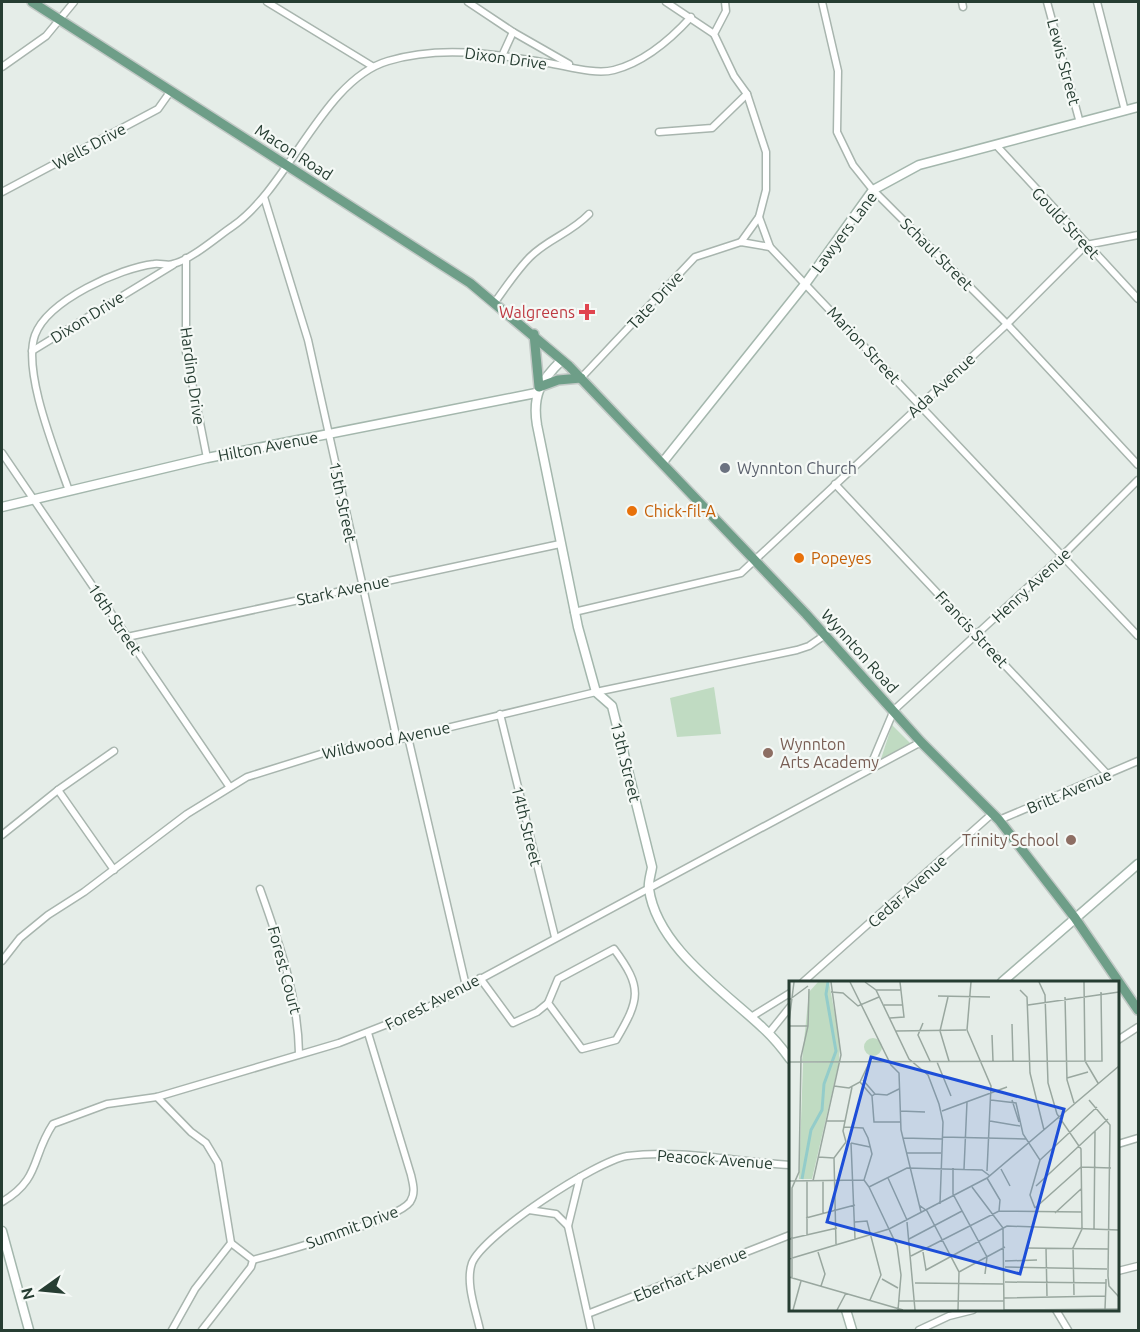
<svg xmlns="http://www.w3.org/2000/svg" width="1140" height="1332" viewBox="0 0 1140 1332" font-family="Ubuntu,sans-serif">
  <rect width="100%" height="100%" fill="#e5ede8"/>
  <!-- green -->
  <g fill="#c0dbc2">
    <path d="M714,687l7,47 -44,3 -7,-39z"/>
    <path d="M892,725l19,19 -30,15z"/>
  </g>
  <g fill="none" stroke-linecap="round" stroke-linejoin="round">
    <!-- street casing -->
    <g stroke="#a8b5ae" stroke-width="9">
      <g id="street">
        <path d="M267,2l105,64"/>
        <path d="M468,2l45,30 56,32"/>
        <path d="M666,2l48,32"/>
        <path d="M725,2l1,9 -12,23 20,42 13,18 19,58v38l-7,27 11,30 368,389"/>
        <path d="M822,2l16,69 -1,61 16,33 20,25 134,134 131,141"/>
        <path d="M962,2l1,5"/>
        <path d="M1047,2l33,121"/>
        <path d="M1097,2l28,109"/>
        <path d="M502,56l11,-24"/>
        <path d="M2,67l44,-31 28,-34"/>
        <path d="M659,132l53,-4 35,-34"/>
        <path d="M996,145l142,154"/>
        <path d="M2,192l156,-83 12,-17"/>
        <path d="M264,197l44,143 89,400"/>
        <path d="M741,242l18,-25"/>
        <path d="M186,258v94l21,106"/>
        <path d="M495,302c11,-15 22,-32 35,-45 18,-18 41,-24 59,-43"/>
        <path d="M32,351l141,-86"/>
        <path d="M581,378l114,-121 46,-15 29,5"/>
        <path d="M2,453l227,333"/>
        <path d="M835,484l273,291"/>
        <path d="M69,491c-13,-38 -47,-119 -34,-156 13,-35 85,-67 119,-71 6,-1 14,2 19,0 18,-4 45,-28 60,-38 57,-40 90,-146 155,-165 53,-16 106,-7 160,2 19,3 47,12 66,7 31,-8 56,-30 77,-53"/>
        <path d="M574,612l167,-39 266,-249 79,-79 52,-10"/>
        <path d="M127,637l433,-93"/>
        <path d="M500,714l55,223"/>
        <path d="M408,737l58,249"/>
        <path d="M870,767l24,-57 168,-154 76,-76"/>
        <path d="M58,790l56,80"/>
        <path d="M999,820l139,-59"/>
        <path d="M2,835l56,-45 56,-39"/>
        <path d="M260,889c19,53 38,107 39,164"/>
        <path d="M614,949c29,39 26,50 2,91l-34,9 -34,-46 10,-24z"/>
        <path d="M2,961l18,-23 28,-23 36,-23 103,-78 60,-37 83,-26 67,-11 199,-48 201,-42 12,-4 16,-11"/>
        <path d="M480,978l33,45 24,-11 11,-9"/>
        <path d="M803,982l190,-169"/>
        <path d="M751,1017l39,-24"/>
        <path d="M769,1033l21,-26"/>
        <path d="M1118,1040l20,-13"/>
        <path d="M157,1097l34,35 15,11 12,20 13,80 -36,46 -23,41"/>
        <path d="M1118,1144l20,-6"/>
        <path d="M580,1177l-12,49 23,104"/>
        <path d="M2,1202c39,-23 29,-45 51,-78l54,-20 50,-7 182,-54 82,-32 500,-269"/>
        <path d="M529,1210l27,4 12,12"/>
        <path d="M231,1243l22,17c26,-7 144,-40 157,-58 6,-9 3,-18 1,-27l-43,-142"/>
        <path d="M1118,1271l20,-5"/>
        <path d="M1056,1310l12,20"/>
        <path d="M590,1313l200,-78"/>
        <path d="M202,1330l49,-63 2,-7"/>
        <path d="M480,1330c-4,-19 -15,-47 -8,-67 12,-29 124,-102 155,-107 54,-7 110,6 163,9"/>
        <path d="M919,1330l30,-14 24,-6"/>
      </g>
    </g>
    <!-- secondary casing -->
    <g stroke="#a4b7ad" stroke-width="11">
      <g id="secondary">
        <path d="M562,360c-21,20 -30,35 -25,65l41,202 18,65 16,14 40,161c-1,7 -4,15 -3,22 8,58 75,102 114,139 10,9 19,20 27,31"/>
        <path d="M663,462l143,-179 67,-93 46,-25 219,-58"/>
        <path d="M2,507l205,-49 329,-65"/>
        <path d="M1002,982l136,-118"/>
        <path d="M2,1231l27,99"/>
        <path d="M846,1310l6,20"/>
      </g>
    </g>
    <!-- primary casing -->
    <g stroke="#c2c9c6" stroke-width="12">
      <g id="primary">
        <path d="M32,2l438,281 99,83 237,248 115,128 78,78 76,98 63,92"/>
        <path d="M534,334l5,53 19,-7 23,-2"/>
      </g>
    </g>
    <!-- street -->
    <use href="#street" stroke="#fff" stroke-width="6"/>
    <!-- secondary -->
    <use href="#secondary" stroke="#fff" stroke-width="8"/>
    <!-- primary -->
    <use href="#primary" stroke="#6e9e88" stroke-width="9"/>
  </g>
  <!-- markers -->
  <path fill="#e0444e" stroke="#f5f9f6" stroke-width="2" d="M584 303h6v6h6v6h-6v6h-6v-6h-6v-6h6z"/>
  <circle fill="#6b7280" stroke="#f5f9f6" stroke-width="2" cx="725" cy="468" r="6"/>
  <g fill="#e8710a" stroke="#f5f9f6" stroke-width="2">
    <circle cx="632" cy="511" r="6"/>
    <circle cx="799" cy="558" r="6"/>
  </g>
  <g fill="#8d6e63" stroke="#f5f9f6" stroke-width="2">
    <circle cx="768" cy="753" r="6"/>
    <circle cx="1071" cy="840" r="6"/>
  </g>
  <g text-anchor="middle" stroke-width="4.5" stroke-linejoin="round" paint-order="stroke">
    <!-- street labels -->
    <g font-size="16" fill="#263d32" stroke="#f5f9f6">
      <text transform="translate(506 58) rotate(8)" y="6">Dixon Drive</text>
      <text transform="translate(1064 62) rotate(75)" y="6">Lewis Street</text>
      <text transform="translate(89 146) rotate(-28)" y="6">Wells Drive</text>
      <text transform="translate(294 152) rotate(33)" y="6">Macon Road</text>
      <text transform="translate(1066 223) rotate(47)" y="6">Gould Street</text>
      <text transform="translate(844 232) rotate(-53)" y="6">Lawyers Lane</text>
      <text transform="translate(937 254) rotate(45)" y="6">Schaul Street</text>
      <text transform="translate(655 300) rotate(-47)" y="6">Tate Drive</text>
      <text transform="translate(87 317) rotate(-32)" y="6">Dixon Drive</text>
      <text transform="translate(864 345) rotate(47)" y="6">Marion Street</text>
      <text transform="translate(193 376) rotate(82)" y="6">Harding Drive</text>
      <text transform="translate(941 385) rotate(-43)" y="6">Ada Avenue</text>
      <text transform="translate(268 446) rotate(-11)" y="6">Hilton Avenue</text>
      <text transform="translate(343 502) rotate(78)" y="6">15th Street</text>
      <text transform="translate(1031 585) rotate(-43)" y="6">Henry Avenue</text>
      <text transform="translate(343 590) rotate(-12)" y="6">Stark Avenue</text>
      <text transform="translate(115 619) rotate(56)" y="6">16th Street</text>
      <text transform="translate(972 629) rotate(47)" y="6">Francis Street</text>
      <text transform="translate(860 651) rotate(48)" y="6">Wynnton Road</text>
      <text transform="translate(386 740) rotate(-12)" y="6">Wildwood Avenue</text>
      <text transform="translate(626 762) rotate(76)" y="6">13th Street</text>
      <text transform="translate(1069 791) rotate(-23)" y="6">Britt Avenue</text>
      <text transform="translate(527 826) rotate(76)" y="6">14th Street</text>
      <text transform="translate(907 891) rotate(-42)" y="6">Cedar Avenue</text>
      <text transform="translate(285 970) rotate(75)" y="6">Forest Court</text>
      <text transform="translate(432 1002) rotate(-27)" y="6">Forest Avenue</text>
      <text transform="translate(715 1159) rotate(4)" y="6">Peacock Avenue</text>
      <text transform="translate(352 1227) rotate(-20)" y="6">Summit Drive</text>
      <text transform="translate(690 1274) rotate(-22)" y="6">Eberhart Avenue</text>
    </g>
    <!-- health labels -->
    <g font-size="16" fill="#be3a42" stroke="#f5f9f6" text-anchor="end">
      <text x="575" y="318">Walgreens</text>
    </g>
    <!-- worship labels -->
    <g font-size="16" fill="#5b616d" stroke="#f5f9f6" text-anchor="start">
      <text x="737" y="474">Wynnton Church</text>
    </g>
    <!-- food labels -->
    <g font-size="16" fill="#c56008" stroke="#f5f9f6" text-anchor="start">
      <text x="644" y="517">Chick-fil-A</text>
      <text x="811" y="564">Popeyes</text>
    </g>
    <!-- education labels -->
    <g font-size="16" fill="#785e54" stroke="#f5f9f6" text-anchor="start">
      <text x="780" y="750">Wynnton<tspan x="780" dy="18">Arts Academy</tspan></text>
      <text x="1059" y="846" text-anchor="end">Trinity School</text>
    </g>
  </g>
  <!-- overview -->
  <g transform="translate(789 981)">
    <rect width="330" height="330" fill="#e5ede8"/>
    <path d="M29,1h11l11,61 -1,18h-37l7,-69zM75 66a9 9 0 1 1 18 0a9 9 0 1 1-18 0ZM50,81l-27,117h-13l4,-116z" fill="#c0dbc2"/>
    <path fill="none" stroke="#93ccca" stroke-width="3" d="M13,198l9,-49 11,-20 2,-26 12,-33 -10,-57 2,-12"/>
    <path fill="none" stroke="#99a79f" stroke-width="1.5" d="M61,1l41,83 8,8 2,57 20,82M76,1l11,8 33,69 19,16 11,29 4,18 -3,82M182,1l-4,48 24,56 -4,85M250,1l6,13 3,88 9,31 24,35 1,80 -9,19 1,47M295,1l1,79 13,22M87,9h25M231,9l7,7 3,76 14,57M42,11l12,1 15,13 21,-9M149,15l52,1M159,16l-8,34 9,30M276,16l2,83 7,23M0,19l19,-14M95,24h19M239,24l91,-13M101,37l14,-1 -4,-35M0,41l5,-40M134,42l-5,12 12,26M223,43l1,38M0,45h19M107,50l70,-1M203,54l1,26M0,81l313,-1 -1,-69M148,81l14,34M278,97l21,-6M74,99l12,14 12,1 12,-6M71,101l12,14M45,105l15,2 11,-6 10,-21M86,113l-3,2 2,26h26M202,119l25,3 7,31 17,26 -10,35 5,13M223,119l7,22M300,119l21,25 -2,151 1,10 10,11M111,130l25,1M153,130l65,-24M37,140h19M201,140l30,5M55,146l19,1 5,10 4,16 -8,26M153,156l84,2M114,157l39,1M57,161l-3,-11 9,-44M62,162l4,96M62,162l19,4M118,172h34M29,176l16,1 12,-16M45,177l2,86M251,179l57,-53M164,187v26l34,63 -2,17M175,188l3,-67M212,188l9,17M99,197l19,42M198,197l13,22 -1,11M0,200l75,-1 5,7 38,-19 75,2 8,6M24,200l28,-126 -10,-73M247,205l72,-67M80,206l28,59 4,29 -3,35M183,206l31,41 1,82M130,224l8,6 32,61 -1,38M246,227l46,-41 30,1M266,232l26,-24M34,233v-33M17,237l49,-13M66,241l12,-1 14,54 -11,25M118,241l8,88M305,248l1,-98M18,254v-54M0,258l48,-11M120,258l53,-28M237,267l82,1M257,267l1,48M29,271l7,22 -4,12M134,271l3,18 81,-44 112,4M122,275l88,-45 83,1M0,278l100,-30 98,-51 132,-112M216,280l32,-1M216,286l102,2M170,291l46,-25M0,296l114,33M3,297v-90l7,-16 2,-115 7,-31 1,-37M93,298l16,9M216,301l101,1v-4M126,302l89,1M215,317l101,-2M109,320h106M316,328l1,-26M4,329l8,-29M48,329l9,-17M215,329l115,-1"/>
    <path fill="#1d4ed8" fill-opacity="0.15" stroke="#1d4ed8" stroke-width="3" d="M82,76l193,52 -44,165 -193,-52z"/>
    <rect width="330" height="330" fill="none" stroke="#263d32" stroke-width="3"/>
  </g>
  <!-- border -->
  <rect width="1140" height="1332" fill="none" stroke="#263d32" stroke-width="6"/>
  <!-- north arrow -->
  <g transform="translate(42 1290) rotate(255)" stroke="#f5f9f6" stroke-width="4.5" paint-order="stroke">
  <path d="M0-4.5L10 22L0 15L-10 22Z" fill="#263d32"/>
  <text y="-9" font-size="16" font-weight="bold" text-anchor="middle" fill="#263d32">N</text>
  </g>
</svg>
